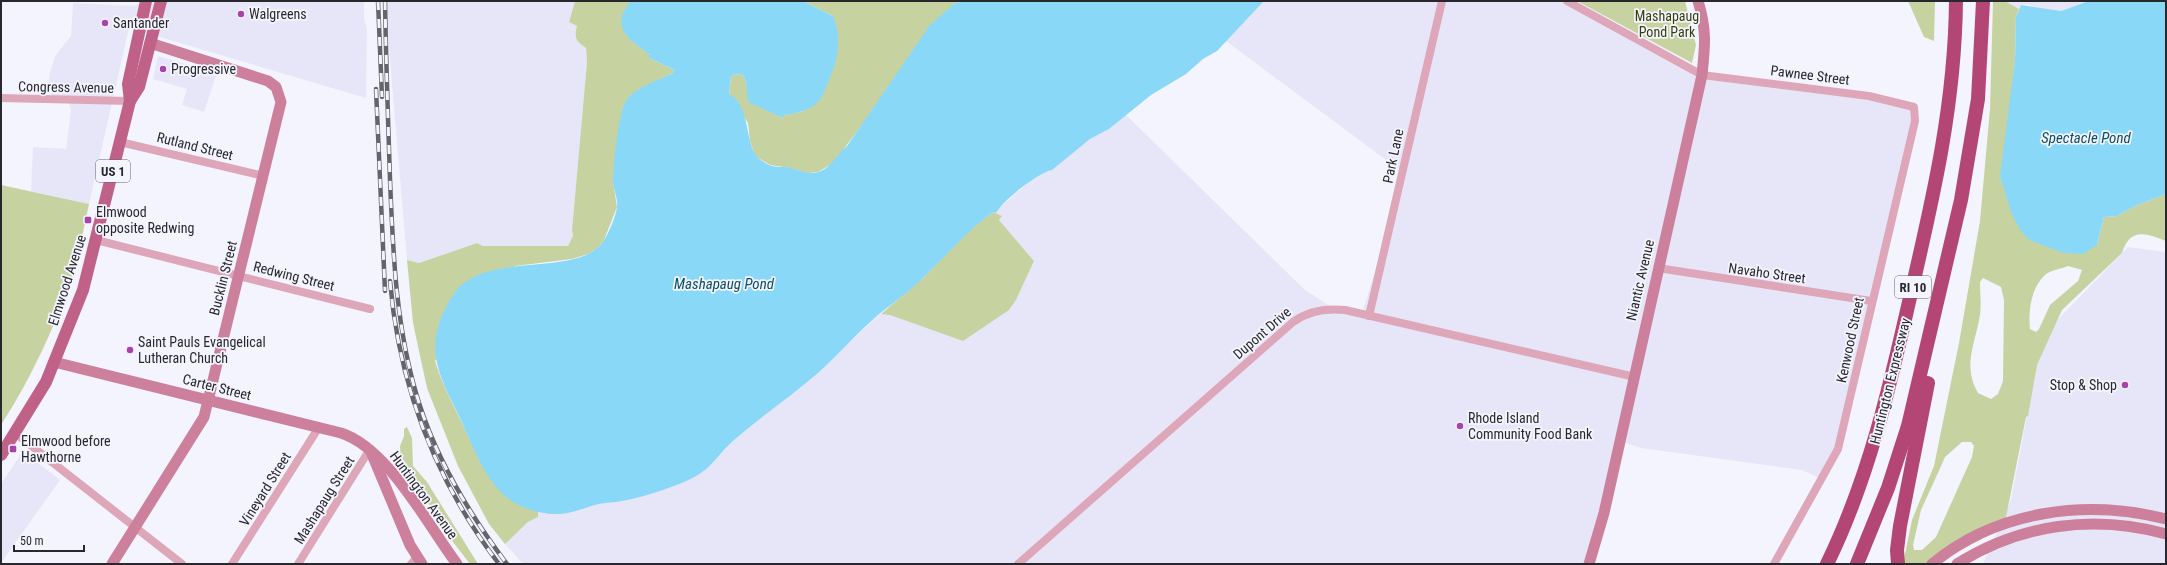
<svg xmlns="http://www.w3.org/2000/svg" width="2167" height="565" viewBox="0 0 2167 565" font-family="'Roboto Condensed',sans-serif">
  <rect width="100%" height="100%" fill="#f4f4ff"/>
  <!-- built -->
  <g fill="#e7e6f8">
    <path d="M143,1h221v18l3,10 -1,69 -237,-70 -40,176 -58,-13 2,-44 33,2 5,-39 -4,-13 -15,-1 -4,-10 2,-13 5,-17 16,-20 2,-33 61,3z"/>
    <path d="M385,1h190l-6,21 8,4 1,17 8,5 1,14 -15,168 1,6 -5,10h-85l-6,-3 -58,20 -12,-3z"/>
    <path d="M1264,1h300l135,73 199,29 17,9 -73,319 -21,48 -19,-9 -161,-22 -21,-7 -33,123h-1064l-18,-20 23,-22 10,-5v-6l21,3 44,-11 21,-2 79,-29 28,-30 87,-70 62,-58 129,-4 7,-10 18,-39 -35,-41 3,-4 -6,-3 1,-3 33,-29 17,-10 5,-2 38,-30 19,-10 17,-14 179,175 25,16 33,4 42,-136 -179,-133z"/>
    <path d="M2005,1h84l-28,10 -18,-1 -17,-6 -5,1 -2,4z"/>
    <path d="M158,56l59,17 -13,39 -22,-7 5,-16 -34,-10z"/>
    <path d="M2128,247l38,5v312h-183l28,-64 31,-164z"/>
    <path d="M23,451l37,29 -59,83v-79z"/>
  </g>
  <!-- green -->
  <g fill="#c7d2a1" fill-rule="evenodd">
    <path d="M575,1h57l-2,1 4,41 18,13 -1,3 24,11 -4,4 -33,16 -17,26 -8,66 4,25 -13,33 -6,8 -10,6 -16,5 -57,7 -80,95c7,23 18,43 28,64 18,37 30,76 75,86v6l-10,5 -23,22 -16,-20 -31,-58 -31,-78 -14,-65 -6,-63 12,3 58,-20 6,3h85l5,-10 -1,-6 15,-168 -1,-14c-10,-6 -12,-10 -9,-22l-8,-4z"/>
    <path d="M803,1h160l-9,3 -121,159 -15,9 -10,1 -18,-5 -20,-3 -15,-9 -5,-15 -2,-18 -19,-29 2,-17 4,-3 8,1 3,7 3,18 34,18 2,-3 19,-4 29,-95z"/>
    <path d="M1577,1h108l11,44 -4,18z"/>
    <path d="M1908,1h27l-1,40 -10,-4z"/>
    <path d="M1993,1h12l14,8 -3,8 -1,43 -6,57 88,128 7,-28 13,-1 18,-10 31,-12v47c-20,-8 -36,-14 -44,12l-60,57 -25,55 -9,51 -2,1 -22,110 -69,37h-32l9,-44 22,-54 25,-123 21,-122 10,-112zM2068,266l14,4 -4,11 -28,24 -11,24 -3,3 -6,-3c-2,-18 1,-41 15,-54 5,-5 17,-6 23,-9zM1983,278l18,9 3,13 -1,81 -5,13 -7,5 -13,-6c-15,-27 -4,-46 1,-73 3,-12 1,-25 1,-38zM1962,442h9l3,4 -2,11 -36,80 -14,13h-8l-1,-5 8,-35 21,-46 3,-7z"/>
    <path d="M1,185l88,19c-5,24 -10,48 -17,71 -17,53 -41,103 -71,150z"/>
    <path d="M993,212l9,4 -3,4 35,41 -18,39 -7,10 -46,31 -73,-26 -9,-1 42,-36 52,-53z"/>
    <path d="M407,427l5,11 1,28 14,16 51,82h-8l-24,-31 -18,-30 -23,-27 -4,-9 -1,-21 4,-10v-7z"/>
  </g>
  <!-- water -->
  <g fill="#8ad8f8">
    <path d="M632,1h171l30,15c10,24 4,49 -7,71 -2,5 -4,11 -7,14 -9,10 -22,12 -34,14l-2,3 -35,-16 -2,-20 -3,-7 -8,-1 -4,3 -2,17c20,9 16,43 26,60 2,4 10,9 14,11 7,3 15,1 22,3 9,2 18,7 27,4 14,-4 19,-19 29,-26l83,-121 24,-21 9,-3h301l-47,50 -14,8 -17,15 -35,21 -42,34 -19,10 -38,31c-13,2 -50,31 -56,43l-3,-1c-26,19 -46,43 -69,65 -14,14 -31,26 -46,38 -21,18 -39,39 -60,58 -27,23 -57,44 -84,67 -12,10 -21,25 -33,33 -18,12 -57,24 -79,28 -8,2 -15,1 -23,3 -13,3 -28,10 -41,10 -13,1 -34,-5 -45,-12 -30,-20 -41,-60 -56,-90 -23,-45 -33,-71 -4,-117 30,-47 127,-15 151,-55 5,-8 12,-24 13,-33 1,-8 -3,-16 -4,-24 0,-15 5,-70 13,-82 9,-14 31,-20 45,-27l4,-4 -24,-11 -3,-4h3c-12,-8 -34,-21 -29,-39 1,-4 5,-10 8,-14z"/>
    <path d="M2089,1h77v193l-31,12 -18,10 -13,1 -7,28 -14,9 -19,-1 -35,-13 -8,-9 -9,-16 -12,-39 15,-116 1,-43 5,-12 40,6z"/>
  </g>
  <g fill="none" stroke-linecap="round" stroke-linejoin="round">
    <!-- street -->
    <g stroke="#dda7b9" stroke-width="8">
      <path d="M1567,1l135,74 167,21 45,11 1,14 -77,328 -64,115"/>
      <path d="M1,98l129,3"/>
      <path d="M120,142l144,34"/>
      <path d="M96,240l274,69"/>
      <path d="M1658,268l213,33"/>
      <path d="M1369,316l73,-315"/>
      <path d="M15,433l167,131"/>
      <path d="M232,564l87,-137"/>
      <path d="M298,564l72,-115"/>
      <path d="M411,564l6,-7"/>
      <path d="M1018,564l275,-242c16,-12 33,-14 52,-12l290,67"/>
    </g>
    <!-- secondary -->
    <g stroke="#cd809c" stroke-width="11">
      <path d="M54,362l287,71c47,15 86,91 116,131"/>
      <path d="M371,452l39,93 12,19"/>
      <path d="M112,564l92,-147 77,-315 -5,-15 -8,-6 -118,-38"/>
      <path d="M1589,564l15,-51 98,-438c3,-29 5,-45 -4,-74"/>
      <path d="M1932,564c65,-54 154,-65 234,-45"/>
      <path d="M1957,564c63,-40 137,-50 209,-30"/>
    </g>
    <!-- primary -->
    <g stroke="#c06287" stroke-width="12">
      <path d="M130,101l-2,-17 18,-83"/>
      <path d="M1,455l45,-73 37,-92 47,-189 9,-14 22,-86"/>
    </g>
    <!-- highway -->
    <g stroke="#b44675" stroke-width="14">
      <path d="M1827,564c42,-86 63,-178 84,-271 23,-99 44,-190 45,-292"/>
      <path d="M1857,564l31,-76 20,-62 53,-226 17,-101 5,-98"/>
      <path d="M1898,564l-1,-14 3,-24 28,-143"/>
    </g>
    <!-- rail casing -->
    <g stroke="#64646a" stroke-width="4.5">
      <g id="rail">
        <path d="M378,1l4,96"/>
        <path d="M385,1c1,59 3,119 5,178 3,77 6,153 30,227 19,58 50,109 87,158"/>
        <path d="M376,89l9,202"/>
        <path d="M390,281c9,105 45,199 109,283"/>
      </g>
    </g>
    <!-- rail -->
    <use href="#rail" stroke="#f4f4ff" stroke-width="3" stroke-dasharray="9" stroke-linecap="butt"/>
  </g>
  <!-- markers -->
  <g fill="#a844a9" stroke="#f4f4ff" stroke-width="1.5">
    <circle cx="241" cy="14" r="4"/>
    <circle cx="105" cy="23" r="4"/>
    <circle cx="163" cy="69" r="4"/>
    <rect x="84" y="216" width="8" height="8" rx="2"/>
    <circle cx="130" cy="350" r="4"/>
    <circle cx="2125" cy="385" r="4"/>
    <circle cx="1460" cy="426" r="4"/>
    <rect x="9" y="445" width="8" height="8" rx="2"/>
  </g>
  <g text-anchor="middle" stroke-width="3.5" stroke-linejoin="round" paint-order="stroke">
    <!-- shield labels -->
    <g fill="#f4f4ff" stroke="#65656b" stroke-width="1">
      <rect x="96" y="160" width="34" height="22" rx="3"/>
      <rect x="1895" y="276" width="36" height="22" rx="3"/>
    </g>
    <g font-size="13" font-weight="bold" fill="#28282c">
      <text x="113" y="176">US 1</text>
      <text x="1913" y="292">RI 10</text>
    </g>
    <!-- poi labels -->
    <g font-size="14" fill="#28282c" stroke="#f4f4ff" text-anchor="start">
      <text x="249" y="19">Walgreens</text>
      <text x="113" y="28">Santander</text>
      <text x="171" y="74">Progressive</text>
      <text x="96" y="217">Elmwood<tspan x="96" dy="16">opposite Redwing</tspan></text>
      <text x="138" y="347">Saint Pauls Evangelical<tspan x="138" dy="16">Lutheran Church</tspan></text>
      <text x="2117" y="390" text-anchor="end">Stop &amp; Shop</text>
      <text x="1468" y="423">Rhode Island<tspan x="1468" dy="16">Community Food Bank</tspan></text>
      <text x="21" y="446">Elmwood before<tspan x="21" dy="16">Hawthorne</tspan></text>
    </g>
    <!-- park labels -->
    <g font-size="14" fill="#353d0a" stroke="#f4f4ff">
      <text x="1667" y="21">Mashapaug<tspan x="1667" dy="16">Pond Park</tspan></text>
    </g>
    <!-- street labels -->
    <g font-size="14" fill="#28282c" stroke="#f4f4ff">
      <text transform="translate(1810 75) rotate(7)" y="5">Pawnee Street</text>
      <text transform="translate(66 87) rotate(1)" y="5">Congress Avenue</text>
      <text transform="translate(195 146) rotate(14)" y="5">Rutland Street</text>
      <text transform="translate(1393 156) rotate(-78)" y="5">Park Lane</text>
      <text transform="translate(1767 273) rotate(8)" y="5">Navaho Street</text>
      <text transform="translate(294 276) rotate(14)" y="5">Redwing Street</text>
      <text transform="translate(223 278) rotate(-76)" y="5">Bucklin Street</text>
      <text transform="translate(67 280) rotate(-72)" y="5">Elmwood Avenue</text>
      <text transform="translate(1640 280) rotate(-77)" y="5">Niantic Avenue</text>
      <text transform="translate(1262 333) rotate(-41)" y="5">Dupont Drive</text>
      <text transform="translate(1850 340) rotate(-78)" y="5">Kenwood Street</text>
      <text transform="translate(1890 381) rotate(-76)" y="5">Huntington Expressway</text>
      <text transform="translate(217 387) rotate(14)" y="5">Carter Street</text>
      <text transform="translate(265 489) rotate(-58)" y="5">Vineyard Street</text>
      <text transform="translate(424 495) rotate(54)" y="5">Huntington Avenue</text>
      <text transform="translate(324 500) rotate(-58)" y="5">Mashapaug Street</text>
    </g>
    <!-- water labels -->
    <g font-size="15" font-style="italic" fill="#0a4e64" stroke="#f4f4ff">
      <text x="2086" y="143">Spectacle Pond</text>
      <text x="724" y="289">Mashapaug Pond</text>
    </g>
  </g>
  <!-- border -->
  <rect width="2167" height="565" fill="none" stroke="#28282c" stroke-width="4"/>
  <!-- scale -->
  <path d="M14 545v6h70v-6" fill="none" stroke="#28282c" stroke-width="2"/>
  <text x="20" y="545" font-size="12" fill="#28282c" stroke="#f4f4ff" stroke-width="3" paint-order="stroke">50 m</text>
</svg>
